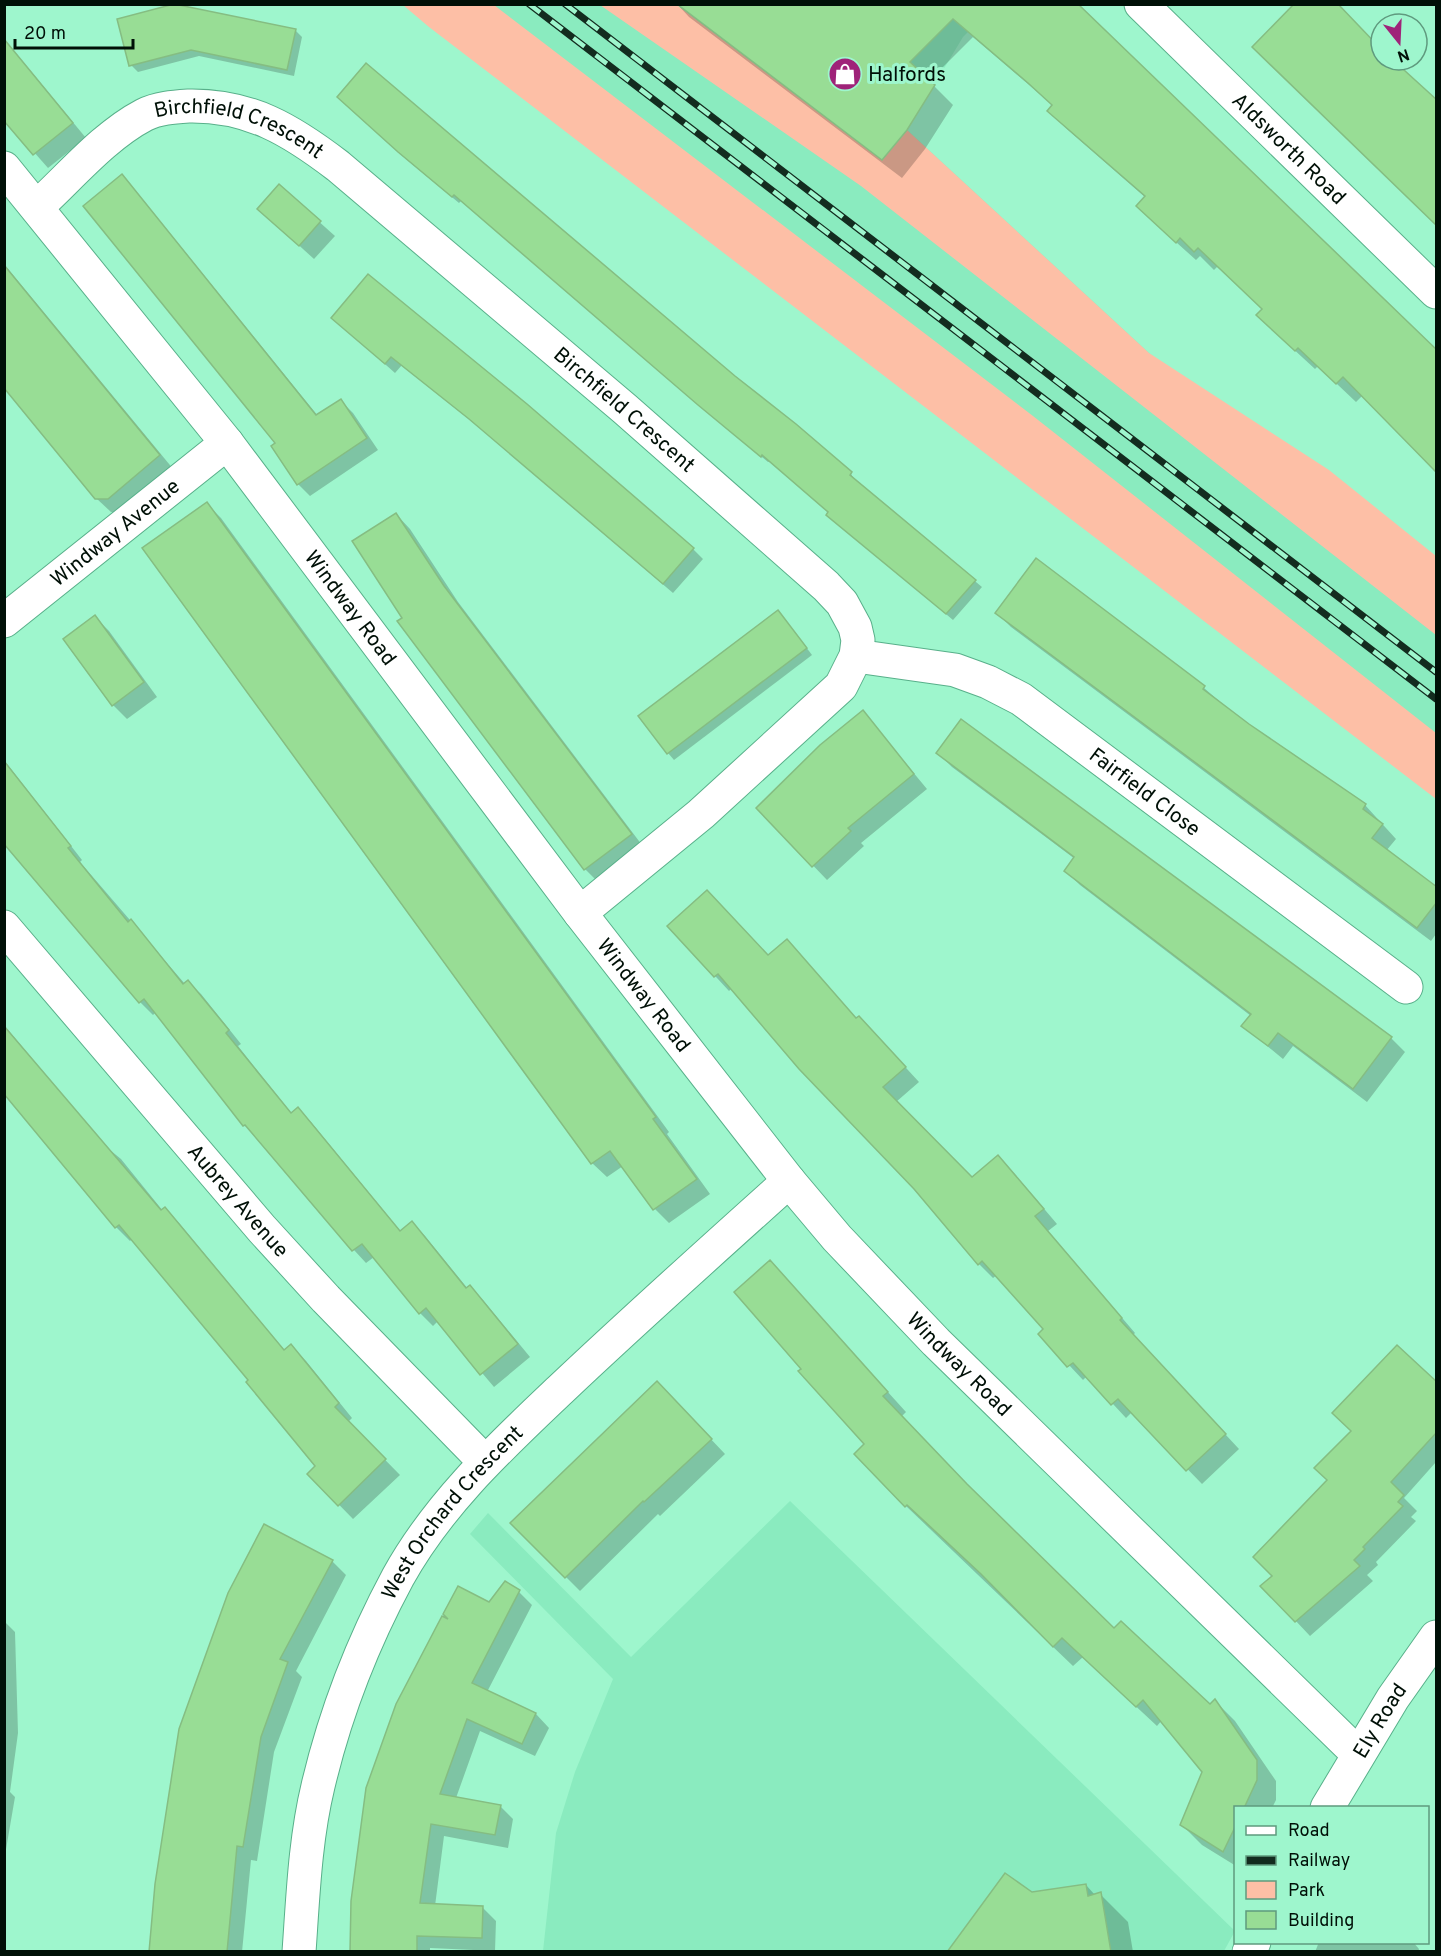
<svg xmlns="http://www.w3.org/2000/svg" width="1441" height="1956" viewBox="0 0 1441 1956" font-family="Overpass,sans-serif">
  <rect width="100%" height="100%" fill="#9ef6cd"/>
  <!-- built -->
  <g fill="#8aebbf">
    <path d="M453,5h542l-32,32 -56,93 242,223 287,226v189z"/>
    <path d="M790,1501l445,430 -11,20h-681l13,-118 19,-61 38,-93 -143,-145 18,-21 143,144z"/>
  </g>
  <!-- green -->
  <g fill="#fdbfa6">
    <path d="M403,5h91l539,411 403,317v66l-1007,-772z"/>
    <path d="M600,5h77l205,155 25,-30 242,223 180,117 107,86v79l-575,-449z"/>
  </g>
  <!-- shadow -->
  <g fill="#0003">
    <path d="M677,4h398l361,348v121l-73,-78 -7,7 -38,-36 -3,3 -38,-35 -13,-25 -46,-43 -4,4 -14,-14 -4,4 -39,-35 -11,-27 -78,-68 -19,-19 5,-5 -5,-4 -76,-65 -44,44 24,24 -28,44 -23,29 -213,-161z"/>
    <path d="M119,21l176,9 7,7 -8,39 -95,-20 -61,16 -7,-7z"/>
    <path d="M4,39l82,99 -38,30 -44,-50z"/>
    <path d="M346,104l388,273 62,49 55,48 5,8 126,105 -29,33 -118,-99 -5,-8 -60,-52 -2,1 -61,-51 -246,-210 -2,2 -53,-44z"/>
    <path d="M279,186l56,50 -21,23 -55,-50z"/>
    <path d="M134,189l184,227 23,-15 12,12 25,37 -68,46 -12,-12z"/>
    <path d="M4,264l170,206 -52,42h-11l-15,-14 -92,-113z"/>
    <path d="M333,318l360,231 10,10 -30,34 -192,-164 -79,-64 -7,8z"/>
    <path d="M207,504l14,14 448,614 -2,2 43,60 -41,29 -14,-14 -32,-43 -16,11 -15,-14 -448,-614z"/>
    <path d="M396,514l14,15 48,73 187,247 -46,34 -14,-14z"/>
    <path d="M1036,560l168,128 44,38 117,79 31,34 -10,12 50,38v45l-5,7 -420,-314 -14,-14z"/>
    <path d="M95,617l14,14 48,66 -30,22 -14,-14z"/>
    <path d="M784,618l28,37 -138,105 -6,-7z"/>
    <path d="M863,712l64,77 -66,54 3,3 -37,34 -69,-72z"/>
    <path d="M938,753l453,285 14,14 -38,50 -74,-56 -10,13 -40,-33 8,-10 -171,-131 -14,-14 9,-12 -123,-92z"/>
    <path d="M4,760l78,100 -2,2 105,122 3,-2 13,12 40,50 -3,2 54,68 6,-5 13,13 90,110 11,-9 13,13 43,53 2,-2 13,13 47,57 -36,30 -56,-66 -5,5 -13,-13 -46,-56 -8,6 -12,-13 -96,-113 -13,-12 -89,-113 -3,3 -13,-13 -136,-161z"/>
    <path d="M669,926l100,31 18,-16 70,78 16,13 46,50 -23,20 76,77 26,-22 14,14 45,53 -9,7 87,102 -2,2 106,114 -37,35 -70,-72 -6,6 -39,-42 -4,4 -43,-46 6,-5 -49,-54 -4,3 -14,-14 -64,-76 -183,-200 -3,3z"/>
    <path d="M4,1025l101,121 16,13 42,52 2,-2 14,14 106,128 6,-5 15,15 46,57 -4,4 52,53 -47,44 -44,-45 8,-8 -129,-162 -56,-65 -2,2 -14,-14 -112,-133z"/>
    <path d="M770,1262l136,150 -4,4 78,83 134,131 96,76 5,-5 20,20 41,60v19l-4,8h-36v58l-34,-21 -20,-20 22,-53 -42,-52 -5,6 -74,-69 -10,9 -167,-160 -40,-62 -63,-75z"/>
    <path d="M1436,1384v78l-32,36 13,13 -6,6 5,4 -40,41 2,3 -11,10 6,6 -63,55 -47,-50z"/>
    <path d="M671,1397l54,57 -65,62 -2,-2 -78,77 -68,-68z"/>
    <path d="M332,1561l14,14 -50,96 6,6 -28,75 -17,109 -6,-1 -9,92h-92l80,-358z"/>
    <path d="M519,1592l13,13 -45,87 49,22 13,14 -14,28 -55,-25 -24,67 44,8 13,13 -5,29 -64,-12 -9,70 48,2 13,13 -1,30 -65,-3v4h-79l103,-328z"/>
    <path d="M4,1621l11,11 3,101 -8,59 5,5 -11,64z"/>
    <path d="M1086,1885l9,10 5,-1 28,28 5,30h-184l83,-58z"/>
    <path d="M1319,1942h94l6,7 -1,3h-103z"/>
  </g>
  <!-- building -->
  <g fill="#98dd95" stroke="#85bd82" stroke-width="1.5">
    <path d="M174,4l122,25 -9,41 -96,-20 -62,16 -12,-47z"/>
    <path d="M677,4h401l359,346v123l-94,-96 -7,7 -38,-36 -3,3 -39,-36 6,-6 -64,-61 -4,4 -14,-14 -4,5 -40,-37 9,-10 -98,-85 5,-6 -24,-22 -75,-64 -43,43 25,23 -28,45 -25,30z"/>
    <path d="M1294,4h44l43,45v11h12l44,40v126l-185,-179z"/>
    <path d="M4,39l69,84 -40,32 -29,-34z"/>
    <path d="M366,63l369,313 61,48 56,48 -2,3 126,105 -30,34 -120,-99 2,-3 -66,-57 -1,2 -63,-52 -244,-210 -2,2 -54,-45 -61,-55z"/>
    <path d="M122,174l194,241 25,-16 26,39 -70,47 -26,-39 4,-3 -192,-237z"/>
    <path d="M279,184l42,37 -22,25 -42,-37z"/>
    <path d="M4,265l156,190 -52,44h-13l-91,-111z"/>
    <path d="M368,274l159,130 167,144 -31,36 -194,-165 -78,-62 -6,7 -54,-46z"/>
    <path d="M207,502l449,615 -3,2 44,60 -44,31 -43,-59 -19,13 -449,-616z"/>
    <path d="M396,513l48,73 188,248 -48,36 -187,-249 5,-3 -50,-77z"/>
    <path d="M1036,558l169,128 -2,3 46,35 117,80 -3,5 20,15 -11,14 65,49v15l-20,26 -422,-315z"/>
    <path d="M778,610l29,38 -140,106 -29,-38z"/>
    <path d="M95,615l49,67 -32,24 -49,-67z"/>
    <path d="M863,710l51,64 -66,54 3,3 -39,36 -56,-59 64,-63z"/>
    <path d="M961,719l431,318 -39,52 -75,-56 -10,13 -27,-20 10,-12 -187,-143 10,-14 -138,-104z"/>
    <path d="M4,761l67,85 -3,2 60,74 3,-3 52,65 5,-4 41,50 -3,3 65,80 7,-6 102,124 12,-10 54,67 4,-3 48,59 -38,31 -54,-67 -7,6 -57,-70 -10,7 -107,-126 -2,1 -99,-127 -5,4 -135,-159z"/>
    <path d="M707,890l61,65 19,-16 69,79 3,-2 47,51 -23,20 89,90 26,-22 46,54 -9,7 87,102 -2,2 106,114 -40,37 -68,-72 -7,6 -38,-42 -6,4 -29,-33 5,-5 -61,-68 -4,4 -64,-76 -115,-120 -81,-95 -4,3 -47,-51z"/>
    <path d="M4,1026l157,184 4,-3 119,143 7,-6 48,59 -4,4 51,52 -48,47 -31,-32 8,-8 -69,-84 2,-2 -129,-155 -4,3 -111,-134z"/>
    <path d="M770,1260l118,132 -5,4 84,88 147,144 7,-7 89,83 5,-5 42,61v20l-13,28h-8v17l-13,27 -43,-27 22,-53 -59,-72 -7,7 -74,-69 -9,9 -72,-73 -74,-69 -2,2 -51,-53 10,-10 -66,-73 3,-2 -67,-77z"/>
    <path d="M1397,1345l40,37v50l-46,50 13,13 -6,7 5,4 -40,41 2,2 -11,11 6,6 -65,56 -35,-36 12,-10 -19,-19 74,-77 -13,-12 37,-37 -19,-18z"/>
    <path d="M657,1381l55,58 -68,63 -1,-1 -78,77 -55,-55z"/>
    <path d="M264,1524l69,36 -53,99 8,3 -27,75 -18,110 -6,-1 -10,106h-78l6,-68 24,-155 49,-136z"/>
    <path d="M505,1581l15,9 -48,93 64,30 -14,31 -55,-25 -27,75 61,11 -6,30 -64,-11 -11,79 63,3 -1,32 -65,-2v16h-67l1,-51 15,-113 30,-84 46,-88 6,3 -5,-5 15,-28 31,16z"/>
    <path d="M1005,1873l27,19 54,-8 2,12 13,-4 10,60h-164z"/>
  </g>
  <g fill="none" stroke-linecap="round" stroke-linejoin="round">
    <!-- minor casing -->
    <g stroke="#58b08a" stroke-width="35">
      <g id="minor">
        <path id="s1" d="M1141,4l295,288"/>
        <path id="s2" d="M4,168l223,275 353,470 209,268 48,57 99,104 422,412"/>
        <path id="s3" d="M37,207c33,-30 67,-71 107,-92 14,-7 30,-8 45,-9 61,-1 102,24 149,60l287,243 201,177 16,17 13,24 3,13 -2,16 -15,30 -140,128 -121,99"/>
        <path id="s4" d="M4,621l223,-178"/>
        <path id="s5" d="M856,656l99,14 33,12 33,17 385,288"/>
        <path id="s6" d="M4,927l258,302 64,70 159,163"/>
        <path id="s7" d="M1327,1808l66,-110 43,-61"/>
        <path id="s8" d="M299,1952c4,-56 6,-112 19,-166 17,-72 45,-144 80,-209 41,-74 102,-130 162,-187 75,-71 152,-140 229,-209"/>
        <path d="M1249,1952l5,-10"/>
      </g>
    </g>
    <!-- minor -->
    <use href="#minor" stroke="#fff" stroke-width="33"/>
    <!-- rail casing -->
    <g stroke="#132c1f" stroke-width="7">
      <g id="rail">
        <path d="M529,4l907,695"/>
        <path d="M565,4l871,668"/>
      </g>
    </g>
    <!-- rail -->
    <use href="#rail" stroke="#9ef6cd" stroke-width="4.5" stroke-dasharray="14" stroke-linecap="butt"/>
  </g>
  <!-- icons -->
  <defs>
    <g id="shop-disc" transform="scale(1.725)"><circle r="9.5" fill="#9f2379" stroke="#9ef6cd"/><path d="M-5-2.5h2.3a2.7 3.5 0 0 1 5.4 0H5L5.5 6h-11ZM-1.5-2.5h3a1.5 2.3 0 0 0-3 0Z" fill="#fff"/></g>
  </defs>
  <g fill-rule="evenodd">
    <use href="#shop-disc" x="845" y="74"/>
  </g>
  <g text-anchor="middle" stroke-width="6" stroke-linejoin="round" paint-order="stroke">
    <!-- poi labels -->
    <g font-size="21" fill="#001007" stroke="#9ef6cd" text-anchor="start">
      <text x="868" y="81">Halfords</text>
    </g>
    <!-- street labels -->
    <g font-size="21" fill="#001007" stroke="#9ef6cd">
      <text dy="7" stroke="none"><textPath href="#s3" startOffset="242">Birchfield Crescent</textPath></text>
      <text dy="7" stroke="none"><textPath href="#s1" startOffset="207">Aldsworth Road</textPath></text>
      <text dy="7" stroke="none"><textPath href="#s3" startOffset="728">Birchfield Crescent</textPath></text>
      <text dy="7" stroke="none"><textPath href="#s4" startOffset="142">Windway Avenue</textPath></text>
      <text dy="7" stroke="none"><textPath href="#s2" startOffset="560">Windway Road</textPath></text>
      <text dy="7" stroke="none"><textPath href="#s5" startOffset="327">Fairfield Close</textPath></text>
      <text dy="7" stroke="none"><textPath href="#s2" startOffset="1046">Windway Road</textPath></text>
      <text dy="7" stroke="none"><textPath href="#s6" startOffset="360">Aubrey Avenue</textPath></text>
      <text dy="7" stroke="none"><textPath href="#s2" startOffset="1532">Windway Road</textPath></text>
      <text dy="7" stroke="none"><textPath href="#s8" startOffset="476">West Orchard Crescent</textPath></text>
      <text dy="7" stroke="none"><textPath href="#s7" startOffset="102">Ely Road</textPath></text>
    </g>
  </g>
  <!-- border -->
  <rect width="1441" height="1956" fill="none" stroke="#001007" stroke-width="12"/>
  <!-- legend -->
  <rect x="1234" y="1806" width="195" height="138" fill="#9ef6cd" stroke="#5f9a7e" stroke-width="1.5"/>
  <rect x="1246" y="1826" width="30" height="9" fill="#ffffff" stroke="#5f9a7e" stroke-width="1.5"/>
  <text x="1288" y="1836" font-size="18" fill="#001007">Road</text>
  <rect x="1246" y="1856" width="30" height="9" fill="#132c1f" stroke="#5f9a7e" stroke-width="1.5"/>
  <text x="1288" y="1866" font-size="18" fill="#001007">Railway</text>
  <rect x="1246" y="1881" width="30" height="18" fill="#fdbfa6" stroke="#5f9a7e" stroke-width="1.5"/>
  <text x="1288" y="1896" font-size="18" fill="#001007">Park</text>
  <rect x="1246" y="1911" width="30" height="18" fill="#98dd95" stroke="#5f9a7e" stroke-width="1.5"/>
  <text x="1288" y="1926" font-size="18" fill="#001007">Building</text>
  <!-- north arrow -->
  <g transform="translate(1399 42) rotate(162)"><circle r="28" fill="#9ef6cd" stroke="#5f9a7e" stroke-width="1.5"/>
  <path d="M0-4.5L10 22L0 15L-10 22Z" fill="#9f2379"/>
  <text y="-9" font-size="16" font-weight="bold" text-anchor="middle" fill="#001007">N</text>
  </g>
  <!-- scale -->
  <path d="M15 39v9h118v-9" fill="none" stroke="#001007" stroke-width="3"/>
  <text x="24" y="39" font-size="18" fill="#001007" stroke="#9ef6cd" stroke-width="4.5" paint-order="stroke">20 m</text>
</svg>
